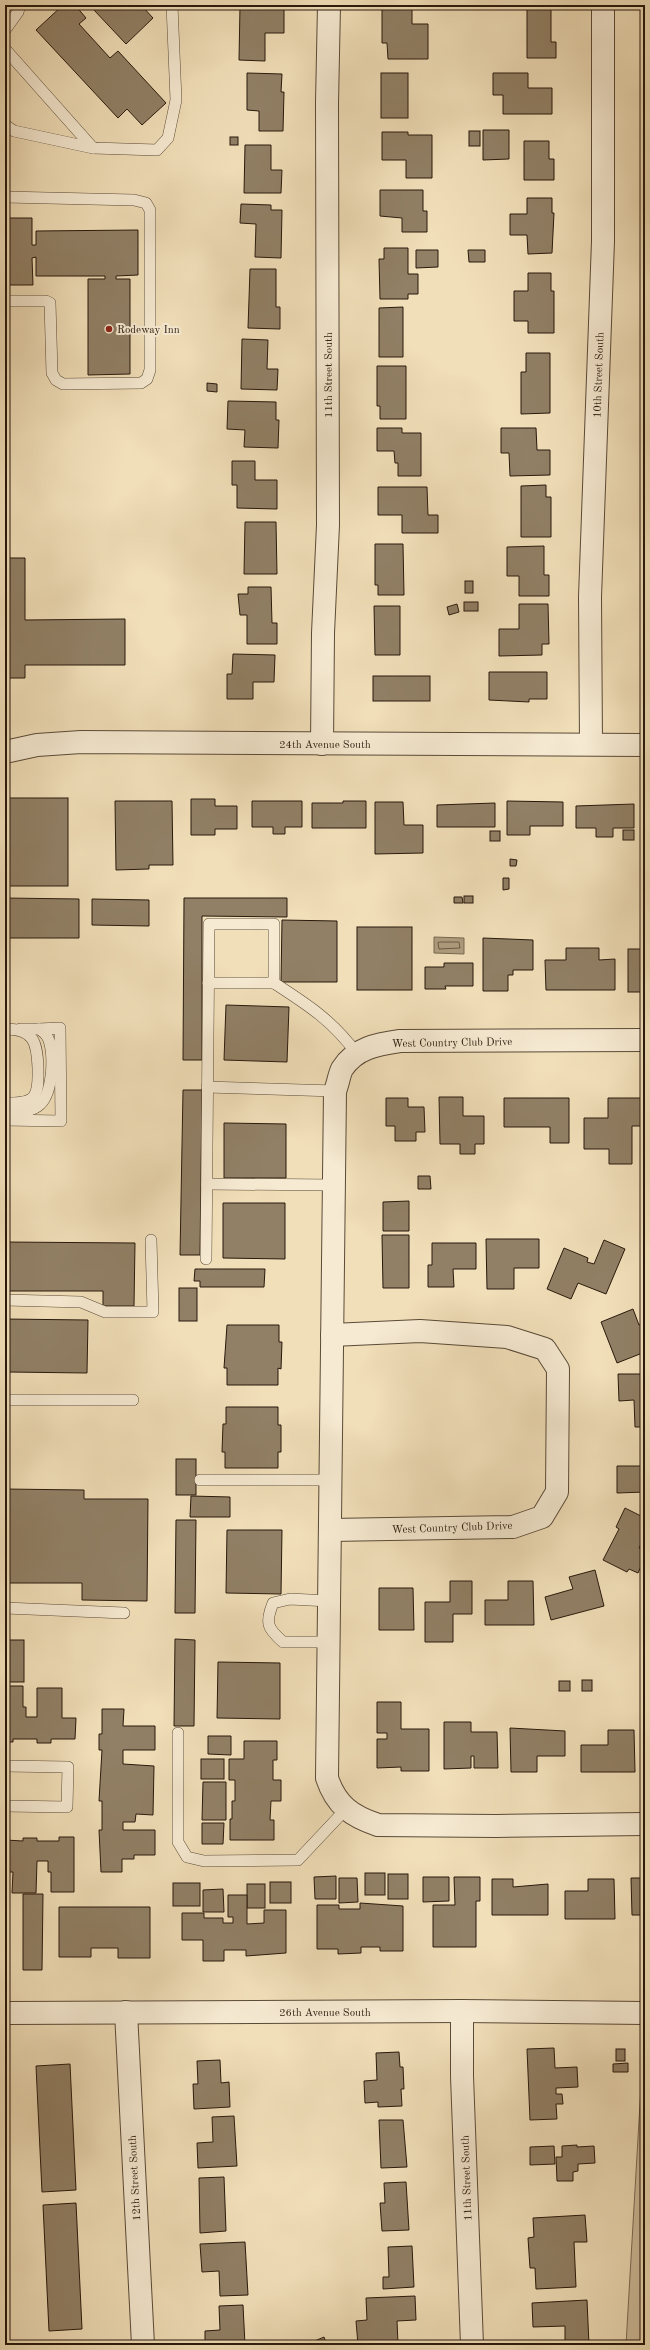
<svg xmlns="http://www.w3.org/2000/svg" width="650" height="2350" viewBox="0 0 650 2350" font-family="'Old Standard TT',serif">
  <rect width="100%" height="100%" fill="#f1dfb9"/>
  <filter id="stains"><feTurbulence type="fractalNoise" baseFrequency=".005" numOctaves="4"/><feColorMatrix values="0 0 0 0 .2 0 0 0 0 .09 0 0 0 0 .02 0 0 0 .5 -.17"/></filter>
  <radialGradient id="worn" r=".72"><stop offset=".6" stop-color="#630" stop-opacity="0"/><stop offset="1" stop-color="#630" stop-opacity=".3"/></radialGradient>
  <!-- green -->
  <path fill="#cfbd9c" stroke="#7c6b54" d="M643,2052h2v293h-19z"/>
  <!-- water -->
  <path fill="#ad9c7e" stroke="#786850" d="M434,937l30,1v16l-30,-1z"/>
  <g fill="none" stroke-linecap="round" stroke-linejoin="round">
    <!-- shore -->
    <path stroke="#6a5a45" stroke-width="1" d="M440,942h19l1,6 -21,1 -1,-6z"/>
  </g>
  <!-- building -->
  <g fill="#918066" stroke="#28190c">
    <path d="M63,5h12l11,13 -7,6 31,34 8,-7 48,52 -24,22 -15,-16 -9,9 -82,-88z"/>
    <path d="M97,5h44l12,13 -27,26 -33,-35z"/>
    <path d="M382,5h30v19h16v35h-40l-1,-16h-5z"/>
    <path d="M240,6l44,1v26h-19v28l-26,-1z"/>
    <path d="M527,8h24v34h5v16h-29z"/>
    <path d="M247,73l35,1 -1,18h3l-1,39h-24v-20l-12,-1z"/>
    <rect x="381" y="73" width="27" height="45"/>
    <path d="M493,73h35v15h24v26h-49v-19h-10z"/>
    <path d="M483,130h26v29l-26,1z"/>
    <rect x="469" y="131" width="11" height="15"/>
    <path d="M382,132h26v3h24v43h-26v-18h-24z"/>
    <rect x="230" y="137" width="8" height="8"/>
    <path d="M524,141h25v18h5v21h-30z"/>
    <path d="M245,145h26v25h11l-1,23h-37z"/>
    <path d="M380,190h43v21h4v21h-25v-14l-22,-2z"/>
    <path d="M527,198h25v15h2l-2,40 -24,1 -1,-19h-17v-21h17z"/>
    <path d="M241,204l30,1v5h11l-1,48 -26,-1 1,-33 -16,-1z"/>
    <path d="M5,218h27v27h4v-14l102,-1v45l-22,1v3h14v95l-42,1v-96h17v-3h-69v-19l-4,1 1,27h-28z"/>
    <path d="M384,248h24v26h10v20h-10v5h-28l-1,-40h5z"/>
    <path d="M416,250h22v17l-22,1z"/>
    <path d="M468,250h17v12h-16z"/>
    <path d="M250,269h26v38h4v22l-32,-1z"/>
    <path d="M528,273h23v18h3v42h-26v-12h-14v-30h14z"/>
    <path d="M403,307v50h-24v-49z"/>
    <path d="M242,339l26,1 -1,29h11l-1,21 -36,-1z"/>
    <path d="M526,353h24v60l-29,1v-42h5z"/>
    <path d="M377,366h29v53h-26v-13h-3z"/>
    <path d="M207,383l10,1v8l-10,-1z"/>
    <path d="M228,401l48,1v18h3l-1,28 -34,-1 1,-17 -18,-1z"/>
    <path d="M377,428h25v5h19v43h-23v-13h-3l-1,-12h-17z"/>
    <path d="M501,428h35l1,22h13v25l-40,1 -1,-23h-8z"/>
    <path d="M232,461h23v19h22v29l-40,-1v-23h-5z"/>
    <path d="M546,485v12h5v40h-30v-51z"/>
    <path d="M378,487h49l1,28h10v18h-36v-18h-24z"/>
    <path d="M245,522h31l1,52h-33z"/>
    <path d="M375,544h28l1,51h-26v-10h-3z"/>
    <path d="M544,546v29h5v21h-30v-20h-12v-29z"/>
    <path d="M5,558h20v62l100,-1v46h-100v13h-20z"/>
    <rect x="465" y="581" width="8" height="12"/>
    <path d="M248,587h23l1,36h5v21h-30v-29h-7l-2,-21h10z"/>
    <rect x="464" y="602" width="14" height="9"/>
    <path d="M457,604l2,8 -10,3 -2,-8z"/>
    <path d="M519,604h29l1,40h-7v11l-43,1v-27h20z"/>
    <path d="M374,606h26v49h-25z"/>
    <path d="M233,654l42,1 -1,27h-21v17h-26v-25h5z"/>
    <path d="M489,672h58v27h-18v3l-40,-2z"/>
    <rect x="373" y="676" width="57" height="25"/>
    <rect x="5" y="798" width="63" height="88"/>
    <path d="M191,799h24v7h22v23h-22v6h-24z"/>
    <path d="M115,801h57l1,64h-24v4l-33,1z"/>
    <path d="M252,801h50v26h-17v7h-12v-7h-21z"/>
    <path d="M343,801h23v27h-54v-25h31z"/>
    <path d="M507,801l56,1v24h-33v9h-23z"/>
    <path d="M375,802h28l1,23h19v28l-48,1z"/>
    <path d="M495,803v24h-58v-22z"/>
    <path d="M634,804v24h-21v9h-17v-9h-20v-22z"/>
    <rect x="623" y="830" width="11" height="10"/>
    <rect x="490" y="831" width="10" height="10"/>
    <path d="M510,859l7,1 -1,6h-6z"/>
    <path d="M503,878h6v11l-6,1z"/>
    <rect x="464" y="896" width="9" height="7"/>
    <path d="M454,897h8l1,6h-9z"/>
    <path d="M5,898l74,1v39h-74z"/>
    <path d="M184,898h103v19l-85,-1v144h-19z"/>
    <path d="M92,899l57,1v26l-57,-1z"/>
    <path d="M282,920l55,1v61h-56z"/>
    <rect x="357" y="927" width="55" height="63"/>
    <path d="M483,938l50,2v30h-20v5h-5v16h-25z"/>
    <path d="M566,948h33v12l16,-1v31h-69l-1,-30h21z"/>
    <rect x="628" y="949" width="17" height="43"/>
    <path d="M444,963h29v23h-28l1,3h-21v-22h19z"/>
    <path d="M5,967h4l-1,54h-3z"/>
    <path d="M226,1005l63,2 -2,55 -63,-2z"/>
    <path d="M183,1090h19l-2,165h-20z"/>
    <path d="M439,1097h24v19h21v28h-9v10h-15v-10h-20z"/>
    <path d="M386,1098h22v9h16l1,25h-9v9h-21v-15h-9z"/>
    <path d="M504,1098h65v45h-19v-16h-46z"/>
    <path d="M608,1098h33l1,28h-10v38h-23v-15h-25v-31h24z"/>
    <path d="M224,1123l62,1v54h-62z"/>
    <path d="M418,1176h12l1,13h-13z"/>
    <path d="M409,1201v30h-26v-29z"/>
    <path d="M223,1203h62v56l-62,-1z"/>
    <path d="M382,1235h27v53h-26z"/>
    <path d="M486,1239h53v29h-25v21h-27z"/>
    <path d="M604,1240l21,9 -19,45 -28,-11 -7,16 -24,-10 17,-41 24,10 -1,4 7,2z"/>
    <path d="M5,1242l130,1 -1,63h-31v-15h-98z"/>
    <path d="M432,1243h44v26h-23l1,18h-26v-22h4z"/>
    <path d="M195,1269h70l-1,18h-64v-6h-6z"/>
    <rect x="179" y="1288" width="18" height="33"/>
    <path d="M633,1309l6,16 3,-1 3,7v21l-28,11 -16,-41z"/>
    <path d="M5,1319l83,1 -1,53 -79,-1v4h-3z"/>
    <path d="M227,1325h52v17h3l-1,27 -3,-1v17h-51v-17h-3z"/>
    <path d="M618,1374h27v53h-10l-1,-27 -15,1z"/>
    <path d="M226,1407h52v18h3v27h-3v16h-53v-16h-3l1,-28h3z"/>
    <path d="M641,1440h4v52l-28,1v-27h25z"/>
    <rect x="176" y="1459" width="20" height="36"/>
    <path d="M5,1489l79,1v9h64l-1,102 -65,-1v-17h-77z"/>
    <path d="M191,1496l39,1v20h-40z"/>
    <path d="M625,1508l20,10v18l-6,12 6,3v7l-7,15 -9,-4 -2,3 -24,-12 16,-31 -3,-2z"/>
    <path d="M176,1520h20l-1,93h-20z"/>
    <path d="M227,1530h55l-1,64 -55,-1z"/>
    <path d="M595,1570l9,36 -53,14 -6,-23 28,-8 -4,-12z"/>
    <path d="M450,1581h22v33h-19v28h-28v-40h25z"/>
    <path d="M508,1581h25l1,44h-49v-25h23z"/>
    <path d="M379,1588h34l1,42h-35z"/>
    <path d="M175,1639l20,1 -1,86h-20z"/>
    <rect x="5" y="1640" width="19" height="42"/>
    <path d="M218,1662l62,1v56l-63,-1z"/>
    <rect x="582" y="1680" width="10" height="11"/>
    <rect x="559" y="1681" width="11" height="10"/>
    <path d="M5,1686h18v21h3v10h11v-29h25v30h14l-1,21h-24v4h-14v-4h-24v3h-8z"/>
    <path d="M377,1702h24v27h28v42h-28v-4l-24,1v-29h10v-6h-10z"/>
    <path d="M102,1709h22l-1,17h32v24h-32v14l31,2 -1,49 -17,-1 -1,8h-12v8h32v25h-21v4h-12v13h-21l-2,-42h3v-29h-3l3,-51h-3v-16h3z"/>
    <path d="M444,1722h27v10h26l1,36h-24v-12h-3v12l-27,1z"/>
    <path d="M510,1728l55,3v25h-28v16h-26z"/>
    <path d="M608,1730h26l1,42h-54v-27h27z"/>
    <path d="M208,1736h23v19l-23,-1z"/>
    <path d="M244,1741h33v19h-4v20h8v21h-10l-1,19h4v20h-44v-21h2v-18h3v-21h-6v-21h15z"/>
    <rect x="201" y="1759" width="23" height="20"/>
    <path d="M203,1782h23v38h-24z"/>
    <path d="M202,1823h22l-1,21h-21z"/>
    <path d="M59,1837h15v55h-23v-20h-3v-11h-11l-1,32h-24l1,-21h-4v-11h-4v-21l18,1v-3h14v3h22z"/>
    <rect x="365" y="1873" width="20" height="22"/>
    <rect x="388" y="1874" width="20" height="25"/>
    <path d="M336,1876v23h-21l-1,-22z"/>
    <path d="M423,1877h26v24l-26,1z"/>
    <path d="M454,1877h26v24h-4v46h-43v-42h22z"/>
    <path d="M339,1878h18l1,24 -19,1z"/>
    <path d="M631,1878h14v37h-13z"/>
    <path d="M492,1879h21v8l35,-3v31h-56z"/>
    <path d="M588,1879h26l1,40h-50v-28h23z"/>
    <rect x="270" y="1882" width="21" height="21"/>
    <rect x="173" y="1883" width="27" height="23"/>
    <rect x="247" y="1884" width="18" height="24"/>
    <path d="M223,1889l1,23h-21v-22z"/>
    <path d="M23,1894h20l-1,76h-19z"/>
    <path d="M228,1895h19v29l17,-1v-13h22v43l-40,3v-6h-22v11h-21v-21h-21v-27h22v5h19v5h10v-6h-5z"/>
    <path d="M360,1903l43,3v45h-23v-4h-19v6l-23,1v-5h-21v-44h22v4h21z"/>
    <path d="M59,1907h91v51h-32v-10h-27v9h-32z"/>
    <path d="M554,2048l1,20 22,-1 1,20 -22,1v6h6l1,10h-7l1,15 -27,1 -3,-71z"/>
    <rect x="616" y="2049" width="9" height="12"/>
    <path d="M399,2052l1,15h3l1,22h-3l1,17 -24,1v-5l-13,1 -1,-22 13,-1 -1,-27z"/>
    <path d="M220,2060l1,23 8,-1 1,25 -36,2 -1,-25h5l-1,-23z"/>
    <path d="M628,2063v9h-15v-8z"/>
    <path d="M70,2064l6,126 -34,2 -6,-126z"/>
    <path d="M234,2116l3,50 -39,2 -1,-25 16,-1 -1,-25z"/>
    <path d="M379,2120h24l4,47 -26,1z"/>
    <path d="M577,2145v2l17,-1 1,17 -17,1v7l-5,1v9h-16l-1,-24h6v-11z"/>
    <path d="M554,2146l1,18 -25,1v-18z"/>
    <path d="M224,2177l2,54 -26,2 -1,-55z"/>
    <path d="M406,2182l3,48 -27,1 -2,-28h5l-1,-20z"/>
    <path d="M76,2203l6,126 -33,2 -6,-126z"/>
    <path d="M585,2215l2,27h-13l2,45 -40,2 -1,-21h-5l-2,-30 6,-1 -1,-19z"/>
    <path d="M245,2242l3,53 -28,1 -1,-25 -17,1 -2,-28z"/>
    <path d="M412,2246l2,41 -31,2v-12h6l-1,-30z"/>
    <path d="M415,2296l1,24 -19,1 1,23 -40,1 -2,-24 11,-1 -1,-22z"/>
    <path d="M587,2300l2,45h-24v-19l-32,1 -1,-24z"/>
    <path d="M243,2305l2,40h-40v-14l15,-1 -1,-24z"/>
    <path d="M324,2337l3,8h-17v-2z"/>
  </g>
  <g fill="none" stroke-linecap="round" stroke-linejoin="round">
    <!-- service casing -->
    <g stroke="#5a4a37" stroke-width="12">
      <g id="service">
        <path d="M5,30l13,-18 2,-7"/>
        <path d="M5,49l88,99"/>
        <path d="M5,125l9,6 79,17 64,2 11,-12 8,-38 -4,-95"/>
        <path d="M5,197l129,3 12,3 4,7v160l-3,9 -6,4 -78,1 -7,-4 -4,-7 -2,-70 -4,-2h-41"/>
        <path d="M208,983h66"/>
        <path d="M5,1029c29,0 32,13 33,39 0,9 1,21 -4,28 -5,8 -20,7 -29,7"/>
        <path d="M207,1087l128,4"/>
        <path d="M5,1112c12,0 23,1 33,-6 15,-10 17,-53 10,-68 -2,-4 -6,-7 -9,-9h-19"/>
        <path d="M5,1120l56,1 -1,-93 -21,1"/>
        <path d="M207,1184l127,1"/>
        <path d="M206,1259l3,-335h65v59c34,22 59,38 83,71"/>
        <path d="M5,1300l76,2 24,10h48l-2,-72"/>
        <path d="M5,1400h128"/>
        <path d="M200,1480h130"/>
        <path d="M5,1608l119,5"/>
        <path d="M329,1642h-46c-16,-14 -18,-19 -10,-39l17,-4 39,2"/>
        <path d="M178,1733v109l9,15 17,4 94,-1 48,-51"/>
        <path d="M5,1766l63,1 -1,40 -62,-1"/>
      </g>
    </g>
    <!-- minor casing -->
    <g stroke="#5a4a37" stroke-width="24">
      <g id="minor">
        <path d="M322,744l1,-111 5,-108 -1,-422 2,-98"/>
        <path d="M591,744l-1,-147 13,-356v-236"/>
        <path d="M645,1040l-245,1c-22,3 -45,7 -58,28 -3,6 -4,15 -7,22l-8,687c9,27 24,38 51,47l118,1 149,-2"/>
        <path d="M330,1530l183,-3 29,-10 15,-25 1,-123 -13,-20 -38,-12 -87,-6 -88,4"/>
        <path d="M462,2011v65l10,269"/>
        <path d="M126,2012l17,333"/>
        <path d="M5,2013l457,-2 183,2"/>
      </g>
    </g>
    <!-- tertiary casing -->
    <g stroke="#5a4a37" stroke-width="24">
      <path id="tertiary" d="M5,752l32,-7 44,-3 564,3"/>
    </g>
    <!-- service -->
    <use href="#service" stroke="#f6ead2" stroke-width="11"/>
    <!-- minor -->
    <use href="#minor" stroke="#f6ead2" stroke-width="22"/>
    <!-- tertiary -->
    <use href="#tertiary" stroke="#f6ead2" stroke-width="22"/>
  </g>
  <!-- markers -->
  <circle fill="#8f2418" stroke="#f6ead2" stroke-width="1.5" cx="109" cy="329" r="4"/>
  <g text-anchor="middle" stroke-width="4" stroke-linejoin="round" paint-order="stroke">
    <!-- poi labels -->
    <g font-size="11" fill="#28190c" stroke="#f6ead2" text-anchor="start">
      <text x="117" y="333">Rodeway Inn</text>
    </g>
    <!-- street labels -->
    <g font-size="11" fill="#28190c" stroke="#f6ead2">
      <text transform="translate(328 375) rotate(-90)" y="4">11th Street South</text>
      <text transform="translate(598 375) rotate(-88)" y="4">10th Street South</text>
      <text x="325" y="748">24th Avenue South</text>
      <text transform="translate(452 1042) rotate(-1)" y="4">West Country Club Drive</text>
      <text transform="translate(452 1527) rotate(-2)" y="4">West Country Club Drive</text>
      <text x="325" y="2016">26th Avenue South</text>
      <text transform="translate(134 2178) rotate(-93)" y="4">12th Street South</text>
      <text transform="translate(466 2178) rotate(-92)" y="4">11th Street South</text>
    </g>
  </g>
  <!-- margin -->
  <rect width="650" height="2350" fill="none" stroke="#f1dfb9" stroke-width="20"/>
  <rect x="6" y="6" width="638" height="2338" fill="none" stroke="#28190c" stroke-width="2"/>
  <rect x="10" y="10" width="630" height="2330" fill="none" stroke="#28190c"/>
  <rect width="100%" height="100%" filter="url(#stains)"/>
  <rect width="100%" height="100%" fill="url(#worn)"/>
</svg>
